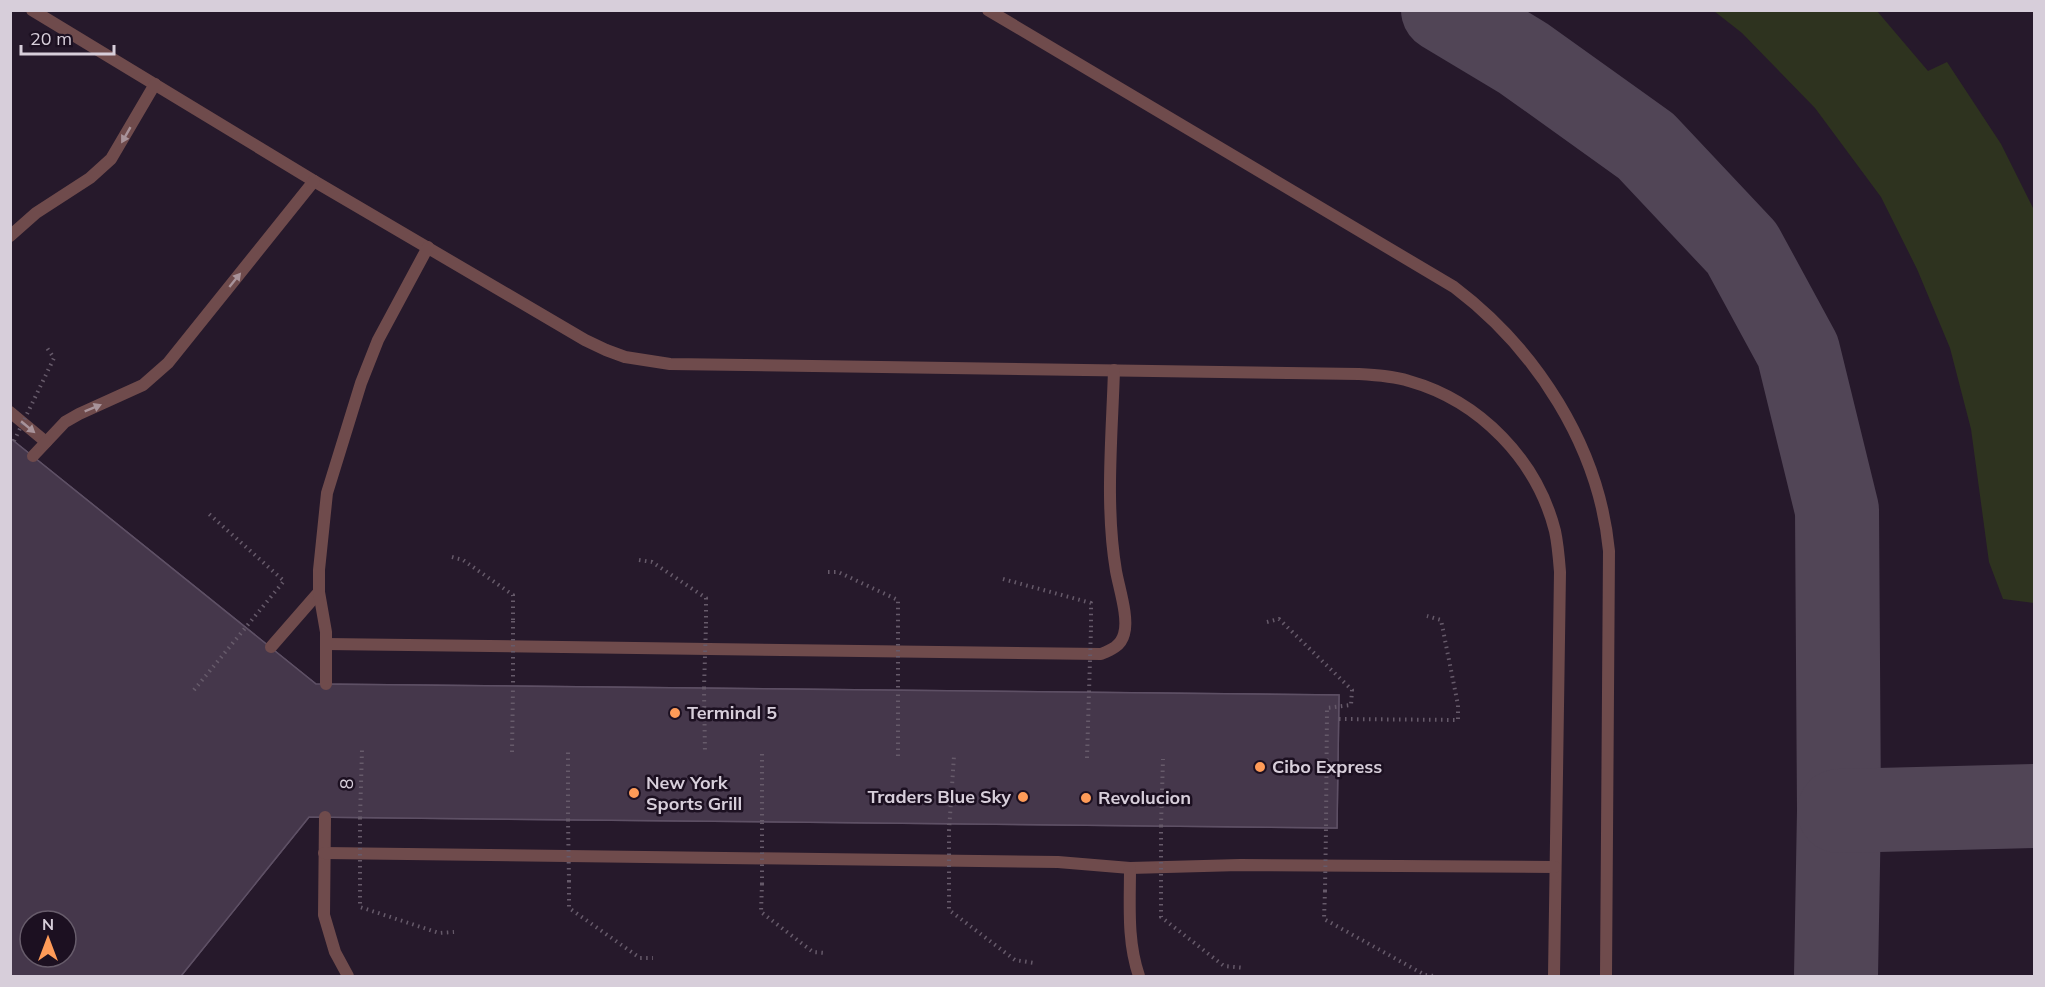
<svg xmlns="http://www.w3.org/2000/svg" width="2045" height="987" viewBox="0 0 2045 987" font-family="Mulish,sans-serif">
  <rect width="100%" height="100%" fill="#26192b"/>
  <!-- green -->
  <path fill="#2e331f" d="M1714,11h163l51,60 19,-9 54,82 33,66v393l-31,-4 -14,-37 -18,-133 -21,-81 -33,-79 -36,-72 -66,-89 -73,-75z"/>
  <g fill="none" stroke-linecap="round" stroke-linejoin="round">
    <!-- taxiway -->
    <g stroke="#514556" stroke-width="84">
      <path d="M1443,10l80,48 123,88 96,102 56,103 39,159 2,301 -3,165"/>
      <path d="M1839,811l195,-5"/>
    </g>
  </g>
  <!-- building -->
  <g fill="#45374b" stroke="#5e5065" stroke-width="1.5" fill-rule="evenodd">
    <path d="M10,438l306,246 1023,11 -2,133 -1028,-11 -128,159h-171zM30,921h36v36h-36z"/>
    <path d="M10,438l306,246 1023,11 -2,133 -1028,-11 -128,159h-171zM30,921h36v36h-36z"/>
  </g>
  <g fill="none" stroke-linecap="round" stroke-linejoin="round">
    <!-- path -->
    <g stroke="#665a6a" stroke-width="4" stroke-dasharray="1.5 4.5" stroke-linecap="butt">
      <path d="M452,557l11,3 50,35v26"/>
      <path d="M639,560l13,2 54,36v26"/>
      <path d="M828,572h10l60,28v26"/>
      <path d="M1003,579l88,24v25"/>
      <path d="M1267,622l12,-3 73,71 -1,15 -24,3 -1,120"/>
      <path d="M704,688l1,66"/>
      <path d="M194,690l90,-109 -75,-67"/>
      <path d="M1339,719l119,1v-15l-17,-85 -14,-4"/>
      <path d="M512,752l1,-66"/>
      <path d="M762,754v68"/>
      <path d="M898,756v-66"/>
      <path d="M1087,758l2,-66"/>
      <path d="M360,818l2,-68"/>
      <path d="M568,820v-68"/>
      <path d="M1161,826l2,-67"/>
      <path d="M949,831l5,-75"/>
      <path d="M360,878v29l79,26 15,-1"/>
      <path d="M569,881v27l71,50h13"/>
      <path d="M949,883v27l66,50 19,3"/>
      <path d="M762,884l-1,28 52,40 13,1"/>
      <path d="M1325,891l-1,28 101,56 10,1"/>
      <path d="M1161,892v25l63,49 21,2"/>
    </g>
    <!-- service -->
    <g stroke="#6f4b4c" stroke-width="12">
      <path d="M32,10l282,171 271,159 21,10 19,7 45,7 689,10c17,1 34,2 50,7 71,20 128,79 146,150 3,14 4,28 5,41l-6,404"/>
      <path d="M988,10l466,277c82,62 145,159 155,264l-3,425"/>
      <path d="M10,236l26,-23 54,-35 21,-19 44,-75"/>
      <path d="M10,412l36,30"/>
      <path d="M33,456l32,-34 14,-8 64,-29 25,-22 146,-182"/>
      <path d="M326,644l775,10c10,-4 20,-8 23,-20 5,-16 -5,-46 -8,-63 -11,-65 -4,-135 -2,-201"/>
      <path d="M271,647l48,-55"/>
      <path d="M326,684v-52l-7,-40v-22l8,-77 34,-110 17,-43 50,-93"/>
      <path d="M325,817l-1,98 11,37 13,24"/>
      <path d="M324,853l734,9 72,6 110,-3 315,2"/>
      <path d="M1130,868c0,37 -3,73 9,108"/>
    </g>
    <!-- path-bridge -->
    <g stroke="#665a6a" stroke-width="4" stroke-dasharray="1.5 4.5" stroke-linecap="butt">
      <path d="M14,441l40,-83 -7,-10"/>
      <path d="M513,621v65"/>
      <path d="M898,626v64"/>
      <path d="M704,688l2,-64"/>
      <path d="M1089,692l2,-64"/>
      <path d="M360,818v60"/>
      <path d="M568,820l1,61"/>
      <path d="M1161,826v66"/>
      <path d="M949,879v-55"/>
      <path d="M762,884v-62"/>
      <path d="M1325,891l1,-63"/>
    </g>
  </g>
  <!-- one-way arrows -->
  <defs><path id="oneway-solid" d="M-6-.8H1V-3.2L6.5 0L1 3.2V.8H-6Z" transform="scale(1.5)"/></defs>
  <g fill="#a8939a">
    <use href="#oneway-solid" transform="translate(126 135) rotate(120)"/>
    <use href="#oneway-solid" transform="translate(235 280) rotate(-51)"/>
    <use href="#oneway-solid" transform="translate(93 408) rotate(-22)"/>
    <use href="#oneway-solid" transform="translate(28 427) rotate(40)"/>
  </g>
  <!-- markers -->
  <g fill="#fe9b58" stroke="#1c1021" stroke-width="2">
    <circle cx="675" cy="713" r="6"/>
    <circle cx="1260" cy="767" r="6"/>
    <circle cx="634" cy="793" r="6"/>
    <circle cx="1023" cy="797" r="6"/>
    <circle cx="1086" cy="798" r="6"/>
  </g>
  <g text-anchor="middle" stroke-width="5" stroke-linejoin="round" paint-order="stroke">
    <!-- poi labels -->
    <g font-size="18" font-weight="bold" fill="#d7ceda" stroke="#1c1021" text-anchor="start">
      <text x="687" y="719">Terminal 5</text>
      <text x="1272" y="773">Cibo Express</text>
      <text x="646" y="789">New York<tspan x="646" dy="21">Sports Grill</tspan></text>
      <text x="1011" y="803" text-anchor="end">Traders Blue Sky</text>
      <text x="1098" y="804">Revolucion</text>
    </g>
    <!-- street labels -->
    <g font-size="18" fill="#d7ceda" stroke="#1c1021">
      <text transform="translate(347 784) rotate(-88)" y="6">8</text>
    </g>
  </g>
  <!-- border -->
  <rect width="2045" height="987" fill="none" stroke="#d7ceda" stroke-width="24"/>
  <!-- north arrow -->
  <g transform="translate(48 939)"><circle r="28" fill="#1c1021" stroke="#675c6b" stroke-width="1.5"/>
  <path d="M0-4.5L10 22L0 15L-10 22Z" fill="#fe9b58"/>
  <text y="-9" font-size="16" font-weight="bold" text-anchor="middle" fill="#d7ceda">N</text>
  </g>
  <!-- scale -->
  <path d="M21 45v9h93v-9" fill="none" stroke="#d7ceda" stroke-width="3"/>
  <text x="30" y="45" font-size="18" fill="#d7ceda" stroke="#1c1021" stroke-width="4.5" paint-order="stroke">20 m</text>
</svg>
